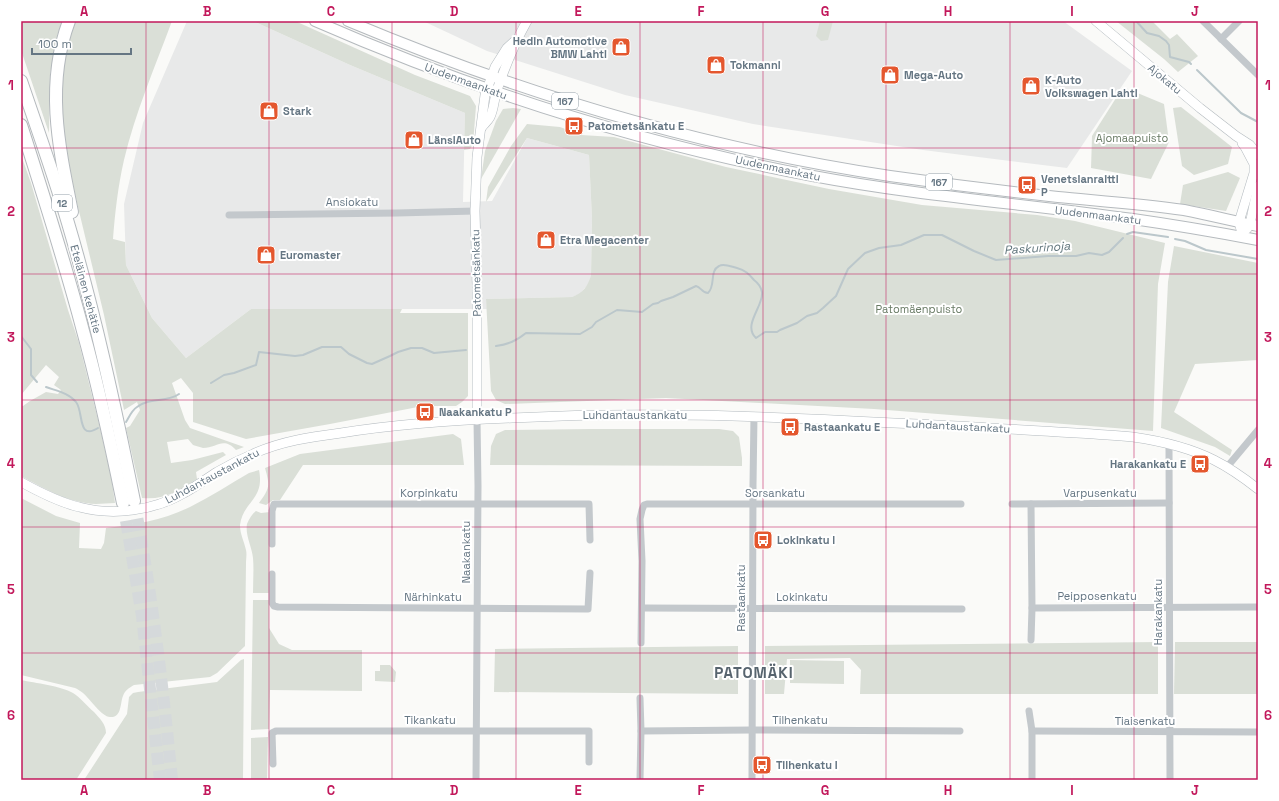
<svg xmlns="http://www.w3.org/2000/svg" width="1279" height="801" viewBox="0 0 1279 801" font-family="'Space Grotesk',sans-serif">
  <rect width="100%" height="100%" fill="#fafaf8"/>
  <!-- built -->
  <g fill="#e8e9e9">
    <path d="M187,21h66l97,44 115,48 -2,89 29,-1 35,-63 62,17 3,64 -1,56 -2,8 -9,11 -8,3 -86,2 1,10h-236l-65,49 -34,-40 -26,-53 -2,-61 19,-81z"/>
    <path d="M423,21h640l69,50 -65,97 -144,-18 -170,-26 -128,-29 -138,-44z"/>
  </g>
  <!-- green -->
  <g fill="#dadfd7">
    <path d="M21,21h41l-5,15 -7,38 -1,59 -28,-83z"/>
    <path d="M74,21h98c-17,46 -37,92 -48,139 -6,26 -9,53 -11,79l12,3 1,23 26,53 34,40 65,-49h151l-2,4h68v83l-6,6 -6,4h-33l-93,18 -84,15 -53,-17v-29l-12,-15 -9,5 13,37 5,8 54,19 -8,3c-13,-14 -19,-2 -33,-2 -3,-1 -7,-2 -10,-3l-5,-6 -21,3 4,21 21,-3 31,-8 3,3 -30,17 1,7c-18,12 -32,21 -55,19l-16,-70 4,-2 10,-16 -3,-8 -13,8 -20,-95 -39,-162 -5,-58 6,-45z"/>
    <path d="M253,21h42l120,54 55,21 6,10 -3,38 -3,5 -6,1 1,-37 -115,-48z"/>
    <path d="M820,21h13l-5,19 -7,1 -5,-5z"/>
    <path d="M1116,21h36l18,18 7,-5 21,22 -20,16 -14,-13z"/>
    <path d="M1123,87l41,17 5,38 -18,37 -60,-11 1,-32z"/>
    <path d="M1181,107l51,40 -4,17 -34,11 -12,-9 -9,-58z"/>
    <path d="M513,108l8,1 -40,70 4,-28 11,-30 7,-12z"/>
    <path d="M527,124l33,3 21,8 33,2 112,30 103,22 93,16 115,10 38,6 90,22 -7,41 -5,147 -279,-22 -208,-11 -161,6 -9,-4 -5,-9 -5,-92 86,-2c11,-4 16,-11 19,-22l1,-56 -3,-64 -62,-17 -41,64 2,-15 23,-41z"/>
    <path d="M21,155l10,28 37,127 11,33 22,89 11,50 3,21c-6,0 -13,1 -19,1 -27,-1 -51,-15 -75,-28v-70h2l7,-5 16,-9 12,2 3,-4 -7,-5 5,-8 -13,-12 -25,30z"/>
    <path d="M1228,172l12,6 -14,33 -46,-7 3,-19z"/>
    <path d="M1174,246l84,17v97l-63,4 -21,48 58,38 -2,6 -15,-9 -54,-19 7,-146z"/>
    <path d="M590,429h129l14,2 6,6 3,21v8l-252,-1 1,-19 5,-12 9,-4z"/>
    <path d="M453,434l8,5 3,26h-161l-23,35h-7l-7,5 -7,-2c11,-15 11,-17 6,-35l35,-14z"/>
    <path d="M259,470c6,30 -16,31 -19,55 0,9 4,16 6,25 1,4 0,9 0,13l-1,83 -28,27 -7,4 -76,8c-5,3 -9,5 -11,11 -3,7 -1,22 -13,21 -8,0 -20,-18 -27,-24 -3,-2 -5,-4 -8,-5l-54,-13v-177l35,18 24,7 -1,25 22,1 3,-6 2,-15c29,-3 57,-8 84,-21 20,-10 40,-23 59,-34z"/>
    <path d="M256,511l5,2 9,-1 -1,81h-16c0,-12 1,-23 0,-35 -1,-11 -8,-23 -6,-34 2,-5 5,-10 9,-13z"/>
    <path d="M253,600h16v28l10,16 13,6h70v41l-92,-1 -1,39 -18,1z"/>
    <path d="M1158,642v52h-298l1,-24 -11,-12 -63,1 -3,35h-19v-48z"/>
    <path d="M1175,642h83v52h-84z"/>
    <path d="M738,646v48l-244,-2 1,-43z"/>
    <path d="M244,659l-1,121h-159l43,-66 2,-17 4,-4 5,-1 79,-10 24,-22z"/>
    <path d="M790,660l54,1v23l-54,-1z"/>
    <path d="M380,665h10l6,7 -1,10 -20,-1v-10h5z"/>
    <path d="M21,680c14,3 40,6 52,13 8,5 14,13 21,19 6,7 12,12 12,21l-30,47h-55z"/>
    <path d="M268,737l-1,43h-16v-42z"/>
  </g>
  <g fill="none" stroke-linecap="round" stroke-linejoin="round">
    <!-- stream -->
    <g stroke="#bbc7cb" stroke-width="2">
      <path d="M1136,21l11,12 12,3 7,5 3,4 1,12 19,5 2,2"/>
      <path d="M1197,70l44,43 17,9"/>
      <path d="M1127,234l6,-2 35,5"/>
      <path d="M1175,239l10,2 21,9 52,9"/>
      <path d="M21,336l10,13v26l6,7"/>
      <path d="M496,346c13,-2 20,-5 30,-13l54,1 12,-7 4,-5 21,-12 25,2 11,-8 5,-1 3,-2 12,-4 23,-11c5,1 6,7 12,7 8,-7 1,-22 11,-27 5,-3 13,1 18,2 8,2 12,6 17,12 4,3 7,7 8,12 2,14 -20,33 -6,46l9,-6h12l3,-2 17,-7 10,-7 10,-3 6,-5 13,-12 12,-27 17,-16 14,-5 22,-3 23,-10h18l32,16 22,9 52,-4h28l13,-3 13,2 7,-3 14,-14"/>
      <path d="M211,383l13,-8 10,-2 22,-8 3,-13 36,4 8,-1 19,-8h19l8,7 18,9 5,1 18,-8 8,-4 13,-4h11l12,5 32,-3"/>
      <path d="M46,387c11,4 23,6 30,15 8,10 1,39 22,26"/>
      <path d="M126,422c3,-5 6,-12 11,-15 12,-10 30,-4 42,-13"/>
    </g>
    <!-- highway-tunnel -->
    <g stroke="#d5d9db" stroke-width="12" stroke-dasharray="12 6" stroke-linecap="butt">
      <path d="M134,501c18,92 29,186 38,279"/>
      <path d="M123,503l19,113 18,164"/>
    </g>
    <!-- secondary casing -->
    <g stroke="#b3babf" stroke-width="10">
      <g id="secondary">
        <path d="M1096,21l104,87 36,28 14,9 8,10"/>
        <path d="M482,127c2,-3 6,-6 8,-10 4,-8 4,-18 7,-27 8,-23 18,-48 30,-69"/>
        <path d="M1242,143l3,4 9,17v9l-15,49 4,15"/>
        <path d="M1247,229l3,-5 8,-38"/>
        <path d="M477,420v-135l-2,-74 2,-54 8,-62 10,-28 12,-19 10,-9"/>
        <path d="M21,482c18,10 37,20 58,25 34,9 74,4 105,-14 11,-6 22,-14 33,-21 12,-7 24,-13 36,-18 28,-13 58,-17 88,-21 57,-9 114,-13 171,-15 127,-7 255,-2 382,5 50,2 99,5 148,8 31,2 61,3 91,6 28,4 55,10 81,23 16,8 30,18 44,29"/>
      </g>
    </g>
    <!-- primary casing -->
    <g stroke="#b5babe" stroke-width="12">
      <g id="primary">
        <path d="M315,21c160,70 327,123 498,155 106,20 213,28 320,43 42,6 83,13 125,21"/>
        <path d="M348,21c174,73 355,127 542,155 56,8 112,15 168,21 42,4 85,7 126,13 25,5 50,11 74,16"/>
      </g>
    </g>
    <!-- highway casing -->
    <g stroke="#b4b9bd" stroke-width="14">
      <g id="highway">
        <path d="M69,21c-24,64 -10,127 3,191"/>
        <path d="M21,81c16,47 33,94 47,142 27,91 47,184 66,278"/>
        <path d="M21,125c22,69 44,137 62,206 16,57 28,114 40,172"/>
      </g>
    </g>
    <!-- street -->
    <g stroke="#c3c8cc" stroke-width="7">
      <path d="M1203,21l55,54"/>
      <path d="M1221,39l18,-18"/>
      <path d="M229,215l168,-2 78,-2"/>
      <path d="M1169,443l1,337"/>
      <path d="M1227,467l31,-37"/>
      <path d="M1012,504l157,-1"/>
      <path d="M272,544v-33l2,-7h315l1,36"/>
      <path d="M272,574v29l2,3 4,1 310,2 2,-36"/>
      <path d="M642,608l320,1"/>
      <path d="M1032,608l226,-1"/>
      <path d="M1031,640l1,-32 -1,-104"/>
      <path d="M641,643l1,-82 -2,-42 2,-9 2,-5 3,-1h314"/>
      <path d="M640,698l1,33 -1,49"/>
      <path d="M1029,711l3,20v49"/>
      <path d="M641,731l111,-1 208,1"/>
      <path d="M1032,731l226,1"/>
      <path d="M273,764l-1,-31 4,-2h313v31"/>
      <path d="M476,780l2,-294 -1,-66"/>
      <path d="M752,780l1,-295 1,-69"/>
    </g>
    <!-- secondary -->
    <use href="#secondary" stroke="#fff" stroke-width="9"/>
    <!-- primary -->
    <use href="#primary" stroke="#fff" stroke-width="10"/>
    <!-- highway -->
    <use href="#highway" stroke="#fff" stroke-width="12"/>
  </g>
  <!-- grid -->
  <path fill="none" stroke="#c2185b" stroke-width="1" stroke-opacity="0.55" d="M146,21v759M269,21v759M392,21v759M516,21v759M640,21v759M763,21v759M886,21v759M1010,21v759M1134,21v759M21,148h1237M21,274h1237M21,400h1237M21,527h1237M21,653h1237"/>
  <!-- icons -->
  <defs>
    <g id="shop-square" transform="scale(1)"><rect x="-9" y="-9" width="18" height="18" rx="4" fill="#e4572e" stroke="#fff"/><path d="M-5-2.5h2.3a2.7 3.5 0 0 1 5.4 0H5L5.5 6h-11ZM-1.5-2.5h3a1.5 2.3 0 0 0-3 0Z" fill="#fff"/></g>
    <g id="bus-square" transform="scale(1)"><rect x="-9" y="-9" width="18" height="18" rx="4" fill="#e4572e" stroke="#fff"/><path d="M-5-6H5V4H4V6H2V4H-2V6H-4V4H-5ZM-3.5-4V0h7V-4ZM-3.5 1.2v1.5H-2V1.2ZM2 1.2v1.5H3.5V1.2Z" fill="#fff"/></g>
  </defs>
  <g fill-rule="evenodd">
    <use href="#shop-square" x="621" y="47"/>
    <use href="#shop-square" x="716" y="65"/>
    <use href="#shop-square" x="890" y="75"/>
    <use href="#shop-square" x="1031" y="86"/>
    <use href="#shop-square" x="269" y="111"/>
    <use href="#bus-square" x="574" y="126"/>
    <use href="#shop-square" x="414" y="140"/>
    <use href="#bus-square" x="1027" y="185"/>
    <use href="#shop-square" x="546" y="240"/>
    <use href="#shop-square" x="266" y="255"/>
    <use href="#bus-square" x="425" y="412"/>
    <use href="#bus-square" x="790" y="427"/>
    <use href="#bus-square" x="1200" y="464"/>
    <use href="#bus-square" x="763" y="540"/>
    <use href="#bus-square" x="762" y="765"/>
  </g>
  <g text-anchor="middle" stroke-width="4" stroke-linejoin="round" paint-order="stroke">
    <!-- shield labels -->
    <g fill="#fff" stroke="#939fa8" stroke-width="1">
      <rect x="552" y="93" width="26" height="16" rx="3"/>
      <rect x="926" y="174" width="26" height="16" rx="3"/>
      <rect x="52" y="195" width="20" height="16" rx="3"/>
    </g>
    <g font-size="10" font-weight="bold" fill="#657683">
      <text x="565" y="105">167</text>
      <text x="939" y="186">167</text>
      <text x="62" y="207">12</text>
    </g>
    <!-- poi labels -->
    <g font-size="11" font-weight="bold" fill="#657683" stroke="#fff" text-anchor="start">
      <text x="607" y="45" text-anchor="end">Hedin Automotive<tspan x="607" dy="13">BMW Lahti</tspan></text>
      <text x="730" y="69">Tokmanni</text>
      <text x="904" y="79">Mega-Auto</text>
      <text x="1045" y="84">K-Auto<tspan x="1045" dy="13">Volkswagen Lahti</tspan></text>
      <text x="283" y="115">Stark</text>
      <text x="588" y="130">Patometsänkatu E</text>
      <text x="428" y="144">LänsiAuto</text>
      <text x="1041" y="183">Venetsianraitti<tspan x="1041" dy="13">P</tspan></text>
      <text x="560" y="244">Etra Megacenter</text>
      <text x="280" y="259">Euromaster</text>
      <text x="439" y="416">Naakankatu P</text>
      <text x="804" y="431">Rastaankatu E</text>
      <text x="1186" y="468" text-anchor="end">Harakankatu E</text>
      <text x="777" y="544">Lokinkatu I</text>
      <text x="776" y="769">Tilhenkatu I</text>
    </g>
    <!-- street labels -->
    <g font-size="11" fill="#657683" stroke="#fff">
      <text transform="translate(1165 79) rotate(40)" y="4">Ajokatu</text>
      <text transform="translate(466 81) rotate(20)" y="4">Uudenmaankatu</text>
      <text transform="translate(778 168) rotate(12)" y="4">Uudenmaankatu</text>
      <text x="352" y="206">Ansiokatu</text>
      <text transform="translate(1098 215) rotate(7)" y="4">Uudenmaankatu</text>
      <text transform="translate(476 273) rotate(-91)" y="4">Patometsänkatu</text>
      <text transform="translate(86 289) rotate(75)" y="4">Eteläinen kehätie</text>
      <text x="635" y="419">Luhdantaustankatu</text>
      <text transform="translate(958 426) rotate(3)" y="4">Luhdantaustankatu</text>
      <text transform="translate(212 476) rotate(-28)" y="4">Luhdantaustankatu</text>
      <text x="429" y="497">Korpinkatu</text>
      <text x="775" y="497">Sorsankatu</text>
      <text x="1100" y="497">Varpusenkatu</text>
      <text transform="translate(466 552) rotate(-90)" y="4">Naakankatu</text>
      <text x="1097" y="600">Peipposenkatu</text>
      <text x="433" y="601">Närhinkatu</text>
      <text x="802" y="601">Lokinkatu</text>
      <text transform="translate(741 598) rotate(-90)" y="4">Rastaankatu</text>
      <text transform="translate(1158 612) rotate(-90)" y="4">Harakankatu</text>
      <text x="430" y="724">Tikankatu</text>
      <text x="800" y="724">Tilhenkatu</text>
      <text x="1145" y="725">Tiaisenkatu</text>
    </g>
    <!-- park labels -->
    <g font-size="11" fill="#687a64" stroke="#fff">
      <text x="1132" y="142">Ajomaapuisto</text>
      <text x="919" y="313">Patomäenpuisto</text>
    </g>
    <!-- water labels -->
    <g font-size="12" font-style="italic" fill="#60757c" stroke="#fff">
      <text transform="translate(1037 248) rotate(-4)" y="4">Paskurinoja</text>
    </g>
    <!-- district labels -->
    <g font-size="15" font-weight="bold" letter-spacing="1" fill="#57646e" stroke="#fff">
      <text x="754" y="678">PATOMÄKI</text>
    </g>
  </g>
  <!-- border -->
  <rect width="1279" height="801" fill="none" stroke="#ffffff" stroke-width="44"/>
  <!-- scale -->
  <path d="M32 48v6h99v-6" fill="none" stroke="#657683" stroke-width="2"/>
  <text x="38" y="48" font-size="12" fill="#657683" stroke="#ffffff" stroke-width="3" paint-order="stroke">100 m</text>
  <rect x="22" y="22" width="1235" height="757" fill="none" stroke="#c2185b" stroke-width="1.5"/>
  <g font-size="13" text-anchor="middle" font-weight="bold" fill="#c2185b">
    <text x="84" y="16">A</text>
    <text x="207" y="16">B</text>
    <text x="331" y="16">C</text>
    <text x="454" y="16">D</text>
    <text x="578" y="16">E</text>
    <text x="701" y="16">F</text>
    <text x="825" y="16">G</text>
    <text x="948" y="16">H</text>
    <text x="1072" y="16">I</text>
    <text x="1195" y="16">J</text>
    <text x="11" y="90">1</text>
    <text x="1268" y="90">1</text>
    <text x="11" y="216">2</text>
    <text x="1268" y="216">2</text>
    <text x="11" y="342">3</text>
    <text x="1268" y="342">3</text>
    <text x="11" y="468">4</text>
    <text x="1268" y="468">4</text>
    <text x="11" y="594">5</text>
    <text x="1268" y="594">5</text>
    <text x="11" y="720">6</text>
    <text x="1268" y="720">6</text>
    <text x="84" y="795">A</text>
    <text x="207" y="795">B</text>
    <text x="331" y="795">C</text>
    <text x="454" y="795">D</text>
    <text x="578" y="795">E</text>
    <text x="701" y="795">F</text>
    <text x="825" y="795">G</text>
    <text x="948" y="795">H</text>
    <text x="1072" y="795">I</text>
    <text x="1195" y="795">J</text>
  </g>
</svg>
